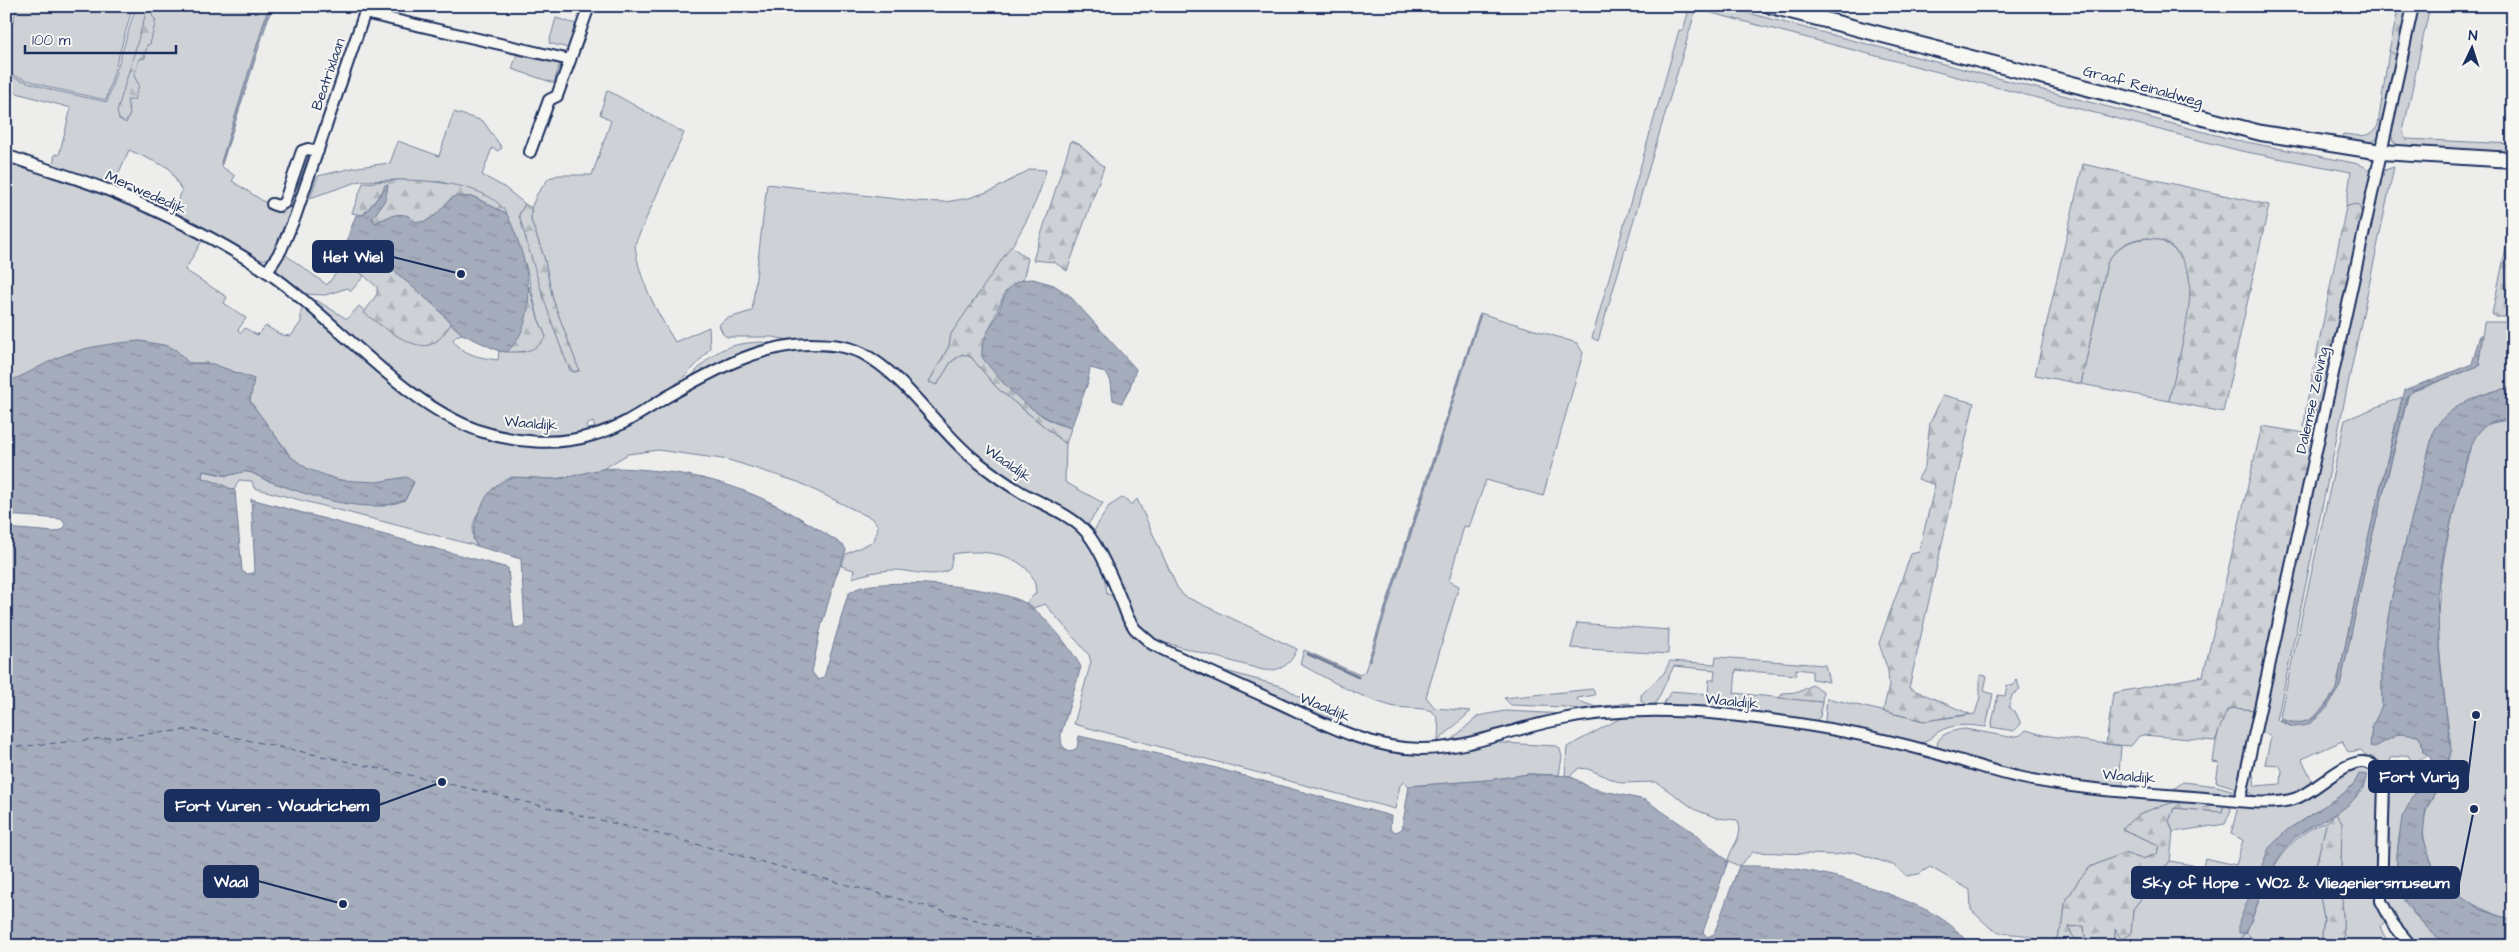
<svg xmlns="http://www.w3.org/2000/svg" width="2519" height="952" viewBox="0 0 2519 952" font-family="'Architects Daughter',sans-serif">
  <defs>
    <pattern id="forest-firs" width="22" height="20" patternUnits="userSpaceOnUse" patternTransform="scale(1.25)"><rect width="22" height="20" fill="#ced2d7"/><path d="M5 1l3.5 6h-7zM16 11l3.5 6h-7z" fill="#b0b5bb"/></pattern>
    <pattern id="cemetery-stones" width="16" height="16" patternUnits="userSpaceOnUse" patternTransform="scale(1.25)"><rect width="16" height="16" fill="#ced2d7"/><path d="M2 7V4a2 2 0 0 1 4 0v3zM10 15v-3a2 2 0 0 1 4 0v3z" fill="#b0b5bb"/></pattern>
    <pattern id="water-ripples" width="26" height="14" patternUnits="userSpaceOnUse" patternTransform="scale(1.25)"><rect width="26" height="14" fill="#a5acbc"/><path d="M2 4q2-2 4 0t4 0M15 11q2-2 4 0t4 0" fill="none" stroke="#868c9c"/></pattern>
  </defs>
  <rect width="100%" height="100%" fill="#edeeec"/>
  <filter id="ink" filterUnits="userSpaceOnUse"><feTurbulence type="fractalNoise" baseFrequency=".02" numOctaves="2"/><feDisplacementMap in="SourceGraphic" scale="10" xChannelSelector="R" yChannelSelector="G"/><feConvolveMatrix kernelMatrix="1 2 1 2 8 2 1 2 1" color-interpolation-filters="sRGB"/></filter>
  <g filter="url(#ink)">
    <!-- green -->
    <g fill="#ced2d7" stroke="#74809a">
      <path d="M17,6h116l-27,94 -54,-12 -46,-15v-24z"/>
      <path d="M136,6h133l-48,160 14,10 -3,5 51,33 18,-36 7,-20 3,1 -34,91 -9,9 -13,1 -79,-44 -2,-6 8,-19 -13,-23 -40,-18 -17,38 -57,-19 -2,-3 2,-12 4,1 12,-47 -65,-18v-15l46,15 55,12z"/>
      <path d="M1690,6h31l510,133 128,25 13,7 -8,50 -9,-17 -9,3 5,-35 -110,-21 -545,-142 -98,332 -6,-3 84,-297 3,-11 4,1z"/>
      <path d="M2417,6h13l-26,121 -1,7 3,5 107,5v10l-109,-4 -11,-9 -3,-13z"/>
      <path d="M556,18l20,6 -8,24 -19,-5z"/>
      <path d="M2389,51l10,6 -20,80c-11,10 -24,6 -38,4l2,-7c14,1 28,6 35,-9z"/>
      <path d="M517,54l43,9 -6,20 -42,-14z"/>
      <path d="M607,90l77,43 -49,111c3,35 22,68 40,98l34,-15 1,21c-28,38 -70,65 -114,83l-3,-9 -7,3 2,6c-113,30 -199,-61 -276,-129l4,-2 31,19 12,-13 22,19 34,19 22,-3 14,-17 11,10 -6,2 -3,4c10,15 29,18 45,20l1,-9 25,1 22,-15 -8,-19 -12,-52 -22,-57 -15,-11 -47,-16 -43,-2 -39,1 -50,17 8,-22 39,-9 33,-4 8,-22 41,15 15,-44 29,9 19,27 -4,3 -6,-3 -10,27 22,12 21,17 -6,11 36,116 15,39 4,2 5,-1 -26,-71 -9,-43 -13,-37v-12l6,-14 12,-16 10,-3h33l19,-54 -11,-7z"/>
      <path d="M6,160l136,48 61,31 -18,31 42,27 -3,6 22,15 -8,12 3,3 4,-5 12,7 9,-9 15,9 10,1 10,-14v-11l4,-5 80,67 98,62 97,7 150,-74 50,-18 42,-3 38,9 23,17 71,72 115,78c22,19 35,42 38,71l9,3 17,35 250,117 102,-7 72,4 3,3 2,8 -3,18 -30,-1 -41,6 -79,6 -5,-4 -4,3 -5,24 -321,-85 17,-62 -2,-7 -44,-51 -12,4 -7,-5 10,-10c0,-39 -53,-45 -83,-39l-3,15c-16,11 -41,0 -59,1 -14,1 -26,4 -39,8l2,-8 -13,-4 5,-12 28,-13 4,-15 -5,-7 -75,-37 -69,-22 -71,-10 -30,4 -25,15 -29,7 -21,3 -42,-2c-17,17 -50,41 -34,69l-223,-58 -2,-7 -13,-1 -5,10 -32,-12 1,-7 24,5 15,-5 10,2 14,7 45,14 48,11 25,1 21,-6 9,-18c-13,-7 -26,0 -41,1 -27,0 -62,-6 -82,-26 -4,-4 -5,-9 -9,-13 -11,-14 -22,-28 -32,-43l1,-10 -44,-28h-18l-21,-17 -28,-5 -9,1 -92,25 -15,10 -18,5z"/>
      <path d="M2394,167l-117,553 16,7 23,-8 24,-33 30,-141 39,-152 72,-28 -2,-4 5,-39h29v65c-29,5 -62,17 -79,43l-42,166 -10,56v54l-11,27v9l6,3c13,-7 31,-19 44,-6l2,13 6,3 -17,8 -4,-8 -18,3 -2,9c-14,-1 -19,-8 -27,-17l-13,2 -6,-11 -40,18 12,26 -23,12 -33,1 -8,-5 -3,-6 5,-20 3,19 26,-2 1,-14 -3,-5 -14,-1 6,-27 -13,-8 124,-558z"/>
      <path d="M1031,169l15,1c-12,55 -63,118 -95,164l-2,12 -20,36 8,2 14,-22 12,-8 8,3 26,31 69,56 -1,38 38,21 -15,21 -75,-41 -39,-28 -100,-99 -101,-19h-46l-4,-3 -4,-9 6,-6 27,-8 15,-127 147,17 31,1 24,-4 24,-8z"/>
      <path d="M2154,238c17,6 31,18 35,38 6,33 -13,91 -20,125l-88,-17 26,-121c11,-19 25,-24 47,-25z"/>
      <path d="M283,253l44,32 19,-25 18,16 -13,15 -3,-3 -23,7 -23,-1 -25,-22v-7z"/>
      <path d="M1480,313l97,30 6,10 -40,143 -57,-16 -17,47 -5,-1 -15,55 10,5 -33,111 9,11 36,3 -33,30c0,-10 3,-21 -5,-29 -6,-5 -32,-3 -42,-6 -32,-9 -62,-26 -91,-42l4,-14 56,25 5,-4 61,-182z"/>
      <path d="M761,342l17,2 -90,36c25,-28 34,-36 73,-38z"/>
      <path d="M2402,397l-34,142 -32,150c-9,16 -36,52 -56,27l65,-296z"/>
      <path d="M2306,408l16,4 -3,14 -3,2 -12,-1z"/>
      <path d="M2513,419v502c-37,-13 -72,-29 -85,-68 -17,-47 17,-59 22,-100 2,-8 -1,-20 -2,-29 -3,-20 -5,-40 -7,-60 -7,-60 0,-100 14,-157 6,-24 11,-47 19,-70l13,-13z"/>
      <path d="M1122,498l5,2 4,5 6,-6 40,88 7,9 113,53c-6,15 -16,23 -34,21l-111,-31 -20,-20 -40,-85 17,-28z"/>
      <path d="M1577,623l92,7 -1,24 -97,-6z"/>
      <path d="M1716,657l109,8 4,17 -17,-3v-8l-16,-2v6l-60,-5 -2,23 88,9 -2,15 -6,5 -148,-15 -2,-4 7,-12 37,3 1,-14h5l1,-10 -41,-4 -20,41h-6l-7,-6v-6l23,-22 6,-12 45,3z"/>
      <path d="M1204,665l80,22 72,46z"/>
      <path d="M1980,675l7,1 -3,15 9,3 -7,33c-16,-2 -33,-4 -48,5 -7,5 -12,11 -21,12l-87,-18 -5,-6 2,-22 97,23 51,-7 5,-17z"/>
      <path d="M2016,679l4,10 -8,6 -3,12 7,6 5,11 -7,7 -23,-4 7,-32 7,1 2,-11 6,1z"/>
      <path d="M1593,689l2,6 -18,3 1,3 18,6 33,-4 6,4 -41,5 -29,-5 -54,-2 -7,-7z"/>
      <path d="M2232,708l25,2 -20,78 -21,-6 3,-19 -6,-1c2,-14 6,-49 19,-54z"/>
      <path d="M1505,711l61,3 -118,29 30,-27z"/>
      <path d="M1632,716h65l91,11 102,18 76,22 216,33c-23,7 -42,10 -60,29l37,16 -2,9 -15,5 -18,-6 -34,14 -12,14 -13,22 -2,21 -10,22h-10c-16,-18 -33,-7 -51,-17 -7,-5 -14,-13 -21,-19l-1,-20 -40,-23 -11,7 -12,2 -14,-11 -39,-13 -20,3 -81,-3 -14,14 -11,-5c2,-14 18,-26 9,-41l-20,-2 -21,-8 -40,-28 -35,1 -33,-14 -9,-1 -9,8h-5l2,-29 54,-29z"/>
      <path d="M1965,729l45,8 11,-2 5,-5 17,5 78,11 -2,27 4,1v13l-93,-11 -92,-26c-5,-15 15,-20 27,-21z"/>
      <path d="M2434,765l1,4c-26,28 -36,51 -38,89 -1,9 -3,19 0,27 7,25 33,45 52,61h-33l-24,-30 -5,-16 3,-98 -2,-25 23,-6 3,-4 9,-1 8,2z"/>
      <path d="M2352,767l19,3 8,7 1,27 -4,88v11l10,19 -6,5 6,12 -3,7h-39l-3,-82 1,-41 -6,-9 26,-22 4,-16 -4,-2 -16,18 -59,38 -49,116h-123v-19l16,7 2,-25 37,-48 33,6 2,-9 31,7 7,-25 -12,-6 7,-28 32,-2z"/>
      <path d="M2183,782l34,4 18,5 -6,5 -38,-3c-8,-7 -11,-1 -20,-2z"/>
      <path d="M2224,804h5l2,6 -6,14 -52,8 -4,-11 5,-13 48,4z"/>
      <path d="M2327,821l-12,48 9,49 -3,28h-59l-16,-13c21,-49 27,-90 81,-112z"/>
      <path d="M2084,926l1,10 5,10h-11v-3l-7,-8 -3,-8z"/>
    </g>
    <!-- forest -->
    <g fill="url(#forest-firs)" stroke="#74809a">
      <path d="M148,6h6l-2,10 4,4 -6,24 -3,1 -2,13 -6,1 -5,17 5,9 -5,15h-7l3,14 -4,9 -7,-4 -2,-7z"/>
      <path d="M2399,6h11l-11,51 -10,-6z"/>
      <path d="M1071,141l8,3 25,23 -37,104 -13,-9 -21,-2z"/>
      <path d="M2083,164l186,41 -46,207 -54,-11c7,-35 25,-91 20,-125 -2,-10 -8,-19 -15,-27 -7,-7 -16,-11 -27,-11 -19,1 -31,9 -40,25l-26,121 -46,-9z"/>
      <path d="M399,180c30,0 92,4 108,34l-33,-17 -23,1c-9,11 -20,26 -35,24 -15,-11 -27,-6 -41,1l-3,-7 13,-16 3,-15 -25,30 -11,-2 11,-30z"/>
      <path d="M525,204l6,4v12l13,37 9,43 26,70 -5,2 -4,-2c-21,-49 -36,-103 -51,-155z"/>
      <path d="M2355,204l5,3 4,14 -42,191 -16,-4 40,-201z"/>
      <path d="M352,243l12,2 72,62 15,17c-6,8 -12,18 -22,21 -18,5 -51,-22 -65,-32l13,-19v-7l-31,-27z"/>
      <path d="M1011,246l17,13 -5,21 -18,12 -23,55 60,69 15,8 14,4 -5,16 -69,-56 -26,-31 -9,-3 -11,8 -14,23 -8,-3 20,-36 2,-12z"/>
      <path d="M529,286l9,32 8,19c-10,15 -22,15 -39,15l18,-33z"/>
      <path d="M1943,395l31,8 -65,285 61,26 -46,7 -41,-10 6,-25 -1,-15 -9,-28 32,-89 8,-2 16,-67 -17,-6 7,-13 5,-43z"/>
      <path d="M2262,426l43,7 8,10 -56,267 -24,-2 -6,2 -12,31 -72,-6 -4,1 -8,10 -25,-2 7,-51 90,-17z"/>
      <path d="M1812,685l11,6 -1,11 -43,-4 4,-5 16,-1z"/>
      <path d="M2182,800l42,4 -2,8 -48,-4 -5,13 4,11 -3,29 -37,48 -2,25 -10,5 -6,-10v17h-25l-5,-10 -1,-10 -15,1 3,8 8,8 -1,3h-26l10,-22 2,-21 13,-22 12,-14 34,-14 18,6 15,-5 2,-9 -37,-16c17,-19 37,-22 60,-29z"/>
      <path d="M2336,814l6,9 -1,41 3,82h-23l3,-28 -9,-49 12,-48z"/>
      <path d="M2246,933l16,13h-24l4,-10z"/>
    </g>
    <!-- cemetery -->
    <path fill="url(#cemetery-stones)" stroke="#74809a" d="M2513,215v102h-18l-3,-3z"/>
    <!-- water -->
    <g fill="url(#water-ripples)" stroke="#6e7a96">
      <path d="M269,6h3l-50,158 -1,-2z"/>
      <path d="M385,185h3l-3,15 -13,19 3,4c10,-4 21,-12 33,-7 5,3 7,7 13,6 16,-2 22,-19 34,-26l19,1 33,17c19,40 37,103 0,138l-8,-1 -37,-17 -26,-27 -72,-62 -7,1 -10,-7 9,-24h7l18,-21z"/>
      <path d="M1033,279l21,6 15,10 67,74 -7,21 -7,13 -9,-3c-3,-21 1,-27 -23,-32l-3,17 -16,43c-39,-12 -65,-39 -89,-71 -1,-16 4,-23 12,-36 12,-20 8,-42 39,-42z"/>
      <path d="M1479,315h2l-2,5 -109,341h-2z"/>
      <path d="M2480,335h3l-4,26 2,4 -67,25 -7,7 -37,148 -30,141 -13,22 -19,17 -15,2 -13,-6 1,-2c29,11 42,-6 55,-30l32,-150 37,-149 67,-26z"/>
      <path d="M140,341l28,5 8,4 13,13 24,1 41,15 -4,22 40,55 18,13 31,11 37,2 30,-5 8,5 -9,18c-40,17 -100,-6 -139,-20 -5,-2 -9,-5 -13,-7 -10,-4 -17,3 -27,2 -8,0 -15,-4 -23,-4l-1,7 17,5 16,8 7,80 5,3 7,-1 1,-4 -4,-70 257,69 5,54 2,6 10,-2 -4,-67 -44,-13 -4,-7c1,-22 14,-56 38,-61 9,-2 31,1 42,1 17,-1 32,-7 49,-10 18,-2 38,0 57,2 72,7 125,34 185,75l2,4 -11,29 -15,52 -8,41 6,8 6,-3 24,-83c4,-3 9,-6 14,-7 31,-9 137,-1 165,17 19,12 43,43 54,63l-20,67c0,10 0,14 10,17l6,-3 2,-12 115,26 197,54 -1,13 6,3 6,-3 7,-43 79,-6 41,-6 41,2 21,12 54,12 48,32 35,29 -25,71 4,5 7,-3 25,-68c62,-1 110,11 167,35 17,7 35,15 49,28 6,5 10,11 15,17h-1964v-418l49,4 9,-3 1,-5 -4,-5 -55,-4v-133c19,-6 35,-17 53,-25 24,-10 55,-14 81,-16z"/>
      <path d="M2513,387v32c-29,2 -34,8 -45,34l-24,98 -7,44 3,68 11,88 -8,27 -17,30 -3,28 8,26 18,25 31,22 33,12v25h-64l-18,-14 -17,-19 -17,-25v-34l5,-37 13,-24 20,-24 -6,-14 -6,-3 -1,-10 -4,-6 -19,-2 -24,13 -5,-1 2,-19 10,-21v-54l10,-56 42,-166c15,-26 51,-38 79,-43z"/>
      <path d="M2359,774l8,1c-13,43 -50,41 -75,66 -24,24 -33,62 -46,92h-7v-11l30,-74 18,-18 59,-38 8,-8z"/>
    </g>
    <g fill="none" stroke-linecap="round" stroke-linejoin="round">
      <!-- stream -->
      <path stroke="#6e7a96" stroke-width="3" d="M1308,654l50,23"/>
      <!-- ferry -->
      <path stroke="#44547a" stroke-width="1" stroke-dasharray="6 5" stroke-linecap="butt" d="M6,748l190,-19 246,53 225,54 405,110"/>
      <!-- street casing -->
      <g stroke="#1b2f5e" stroke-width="14">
        <g id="street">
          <path d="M364,13l206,47 -13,36 -8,4 -19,52"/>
          <path d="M570,60l19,-54"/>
          <path d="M6,155c36,14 73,23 109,38 53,22 107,48 155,81 69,48 130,128 210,157 36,12 77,15 113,4 27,-7 49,-23 72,-37 44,-25 92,-53 144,-54 18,0 36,1 53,9 45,24 73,74 112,106 16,13 33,25 50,35 20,11 48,21 63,39 16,19 32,61 41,85l7,11 17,15c40,20 82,39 123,57 46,21 94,48 146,48 44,0 89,-19 132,-28 54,-12 113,-12 168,-7 68,7 137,18 203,36 32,8 62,20 94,27 64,14 133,16 199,22 24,2 53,7 77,0 29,-9 69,-65 90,-19l-3,121 12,23 18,22"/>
          <path d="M272,204l6,2 6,-3 18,-52 6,-2 10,2"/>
          <path d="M267,272l14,-22 14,-33 72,-211"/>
          <path d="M2240,800l173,-794"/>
        </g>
      </g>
      <!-- secondary casing -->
      <g stroke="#1b2f5e" stroke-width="18">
        <path id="secondary" d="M1771,6l490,127 120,19 132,8"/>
      </g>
      <!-- street -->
      <use href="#street" stroke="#f6f6f2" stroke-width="10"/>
      <!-- secondary -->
      <use href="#secondary" stroke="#f6f6f2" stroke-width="14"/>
    </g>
  </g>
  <g text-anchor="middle" stroke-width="4" stroke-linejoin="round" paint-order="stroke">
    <!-- street labels -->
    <g font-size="15" fill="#1b2f5e" stroke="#f6f6f2">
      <text transform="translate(328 74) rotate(-71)" y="5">Beatrixlaan</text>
      <text transform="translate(2143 86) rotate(15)" y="5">Graaf Reinaldweg</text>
      <text transform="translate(146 192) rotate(24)" y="5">Merwededijk</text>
      <text transform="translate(2312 400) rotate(-78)" y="5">Dalemse Zeiving</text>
      <text transform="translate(531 423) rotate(5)" y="5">Waaldijk</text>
      <text transform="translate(1008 463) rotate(35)" y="5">Waaldijk</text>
      <text transform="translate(1732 701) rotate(6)" y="5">Waaldijk</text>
      <text transform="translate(1325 707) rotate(23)" y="5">Waaldijk</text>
      <text transform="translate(2129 776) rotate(5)" y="5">Waaldijk</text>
    </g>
  </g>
  <!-- callouts -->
  <path fill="none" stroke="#1b2f5e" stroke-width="2" d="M461 274L393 257M2476 715L2468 776M442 782L379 805M343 904L258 881M2474 809L2459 883"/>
  <g fill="#1b2f5e" stroke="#f6f6f2" stroke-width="2">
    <circle cx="461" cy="274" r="5"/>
    <circle cx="2476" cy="715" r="5"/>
    <circle cx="442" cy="782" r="5"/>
    <circle cx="343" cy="904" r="5"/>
    <circle cx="2474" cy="809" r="5"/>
  </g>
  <g fill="#1b2f5e" stroke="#1b2f5e" stroke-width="2">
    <rect x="313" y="241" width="80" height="31" rx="5"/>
    <rect x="2369" y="761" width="99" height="31" rx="5"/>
    <rect x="165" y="790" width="214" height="31" rx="5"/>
    <rect x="204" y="866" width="54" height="31" rx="5"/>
    <rect x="2132" y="867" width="327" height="31" rx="5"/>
  </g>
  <g font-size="16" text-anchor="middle" font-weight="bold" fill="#fff">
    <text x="353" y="262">Het Wiel</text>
    <text x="2419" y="782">Fort Vurig</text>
    <text x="272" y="811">Fort Vuren - Woudrichem</text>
    <text x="231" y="887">Waal</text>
    <text x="2296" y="888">Sky of Hope - WO2 &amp; Vliegeniersmuseum</text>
  </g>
  <!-- margin -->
  <rect width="2519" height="952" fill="none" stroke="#f6f6f2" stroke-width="25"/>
  <rect x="12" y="12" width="2494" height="927" fill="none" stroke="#1b2f5e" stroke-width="2" filter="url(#ink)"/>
  <!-- north arrow -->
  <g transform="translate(2472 48) rotate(4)" stroke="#f6f6f2" stroke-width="4" paint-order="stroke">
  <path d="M0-4L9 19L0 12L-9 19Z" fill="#1b2f5e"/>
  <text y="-8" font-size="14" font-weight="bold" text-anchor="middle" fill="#1b2f5e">N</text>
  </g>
  <!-- scale -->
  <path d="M25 45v8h151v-8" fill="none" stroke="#1b2f5e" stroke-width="2.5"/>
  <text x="32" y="45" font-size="15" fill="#1b2f5e" stroke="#f6f6f2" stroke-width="4" paint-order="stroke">100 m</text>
</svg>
